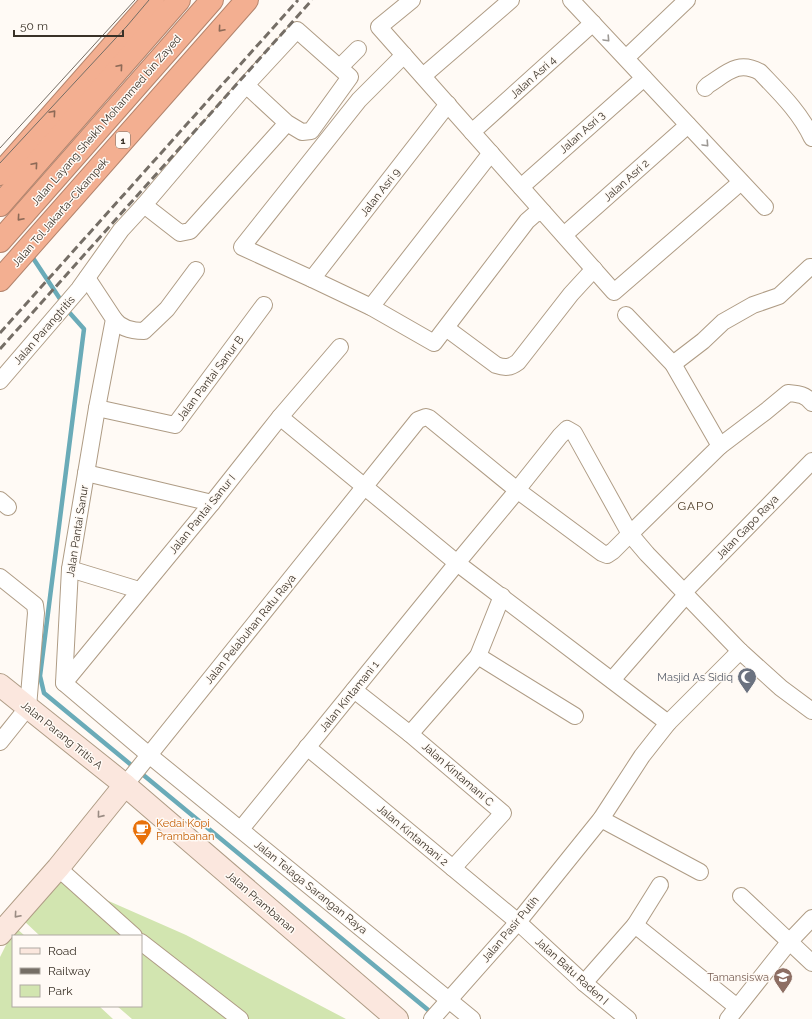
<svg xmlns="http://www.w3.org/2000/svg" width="812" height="1019" viewBox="0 0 812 1019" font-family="Raleway,sans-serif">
  <rect width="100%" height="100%" fill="#fffaf5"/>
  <!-- green -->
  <g fill="#d2e5b0">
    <path d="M54,877l132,58 160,84h-214l-15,-13h24v-70h-101l-18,-17z"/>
    <path d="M15,927l10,9h-12v70h86l14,13h-113v-62z"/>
  </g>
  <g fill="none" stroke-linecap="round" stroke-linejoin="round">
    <!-- stream -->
    <path stroke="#6aabb8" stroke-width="4.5" d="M31,255l37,56 16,18 -44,347 4,17 389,321"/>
    <!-- street casing -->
    <g stroke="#af9c85" stroke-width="18">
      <g id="street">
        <path d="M412,0l-33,27 235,265 127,-110"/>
        <path d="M571,0l194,207"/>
        <path d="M404,55l-45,45 -117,147 70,32 59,28 63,36 93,-122 8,-7 8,-2"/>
        <path d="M626,58l61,-58"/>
        <path d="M340,67l18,-18"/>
        <path d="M423,76l88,-76"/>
        <path d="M246,85l41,38 -97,108 -10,2 -36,-28 102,-120 51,-55 53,47 -39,54 -9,1 -15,-9"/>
        <path d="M705,88l3,-3c19,-12 30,-25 52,-13 19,20 40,40 52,66"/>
        <path d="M472,132l121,-109"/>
        <path d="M521,187l123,-109"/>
        <path d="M564,235l124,-110"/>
        <path d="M87,278l27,41 -17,89 -27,161 -6,114 85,72 323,264"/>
        <path d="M312,279l136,-175"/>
        <path d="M371,307l120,-154"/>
        <path d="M626,315l47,49 47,82 -90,88 17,20 37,38"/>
        <path d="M114,319c7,10 18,12 30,12l23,-22 29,-39"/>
        <path d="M446,328l50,37c9,3 14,3 22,-3l53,-68 23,-25"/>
        <path d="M673,364l30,-23 20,-19 30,-17 26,-9 31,-29h2"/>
        <path d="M0,381l79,-92 42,-59 23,-25"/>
        <path d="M97,408l78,17 89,-120"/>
        <path d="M280,417l177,146 211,160"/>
        <path d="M720,446l45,-34 23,-19c10,1 17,1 24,10"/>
        <path d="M86,473l126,30"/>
        <path d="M0,500l8,7"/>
        <path d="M70,569l69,21"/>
        <path d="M0,577l35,28 1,8 -8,94 -28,35"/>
        <path d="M686,595l-2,-3 128,-131"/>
        <path d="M686,595l54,56 41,37 31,23"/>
        <path d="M478,656l97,60"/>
        <path d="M612,680l74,-85"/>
        <path d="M64,683l148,-180 68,-86 60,-70"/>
        <path d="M354,690l56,44 93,79 -50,55"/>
        <path d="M410,734l68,-78 24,-60"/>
        <path d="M307,747l211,175 66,61 44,36"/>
        <path d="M125,785l293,-365 8,-3 3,1 88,72 85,63 5,2 6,-4 17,-17 -56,-101 -7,-4 -7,7 -43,54 -1,2 -59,71 -216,266"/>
        <path d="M601,819l99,53"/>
        <path d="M58,868l76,68"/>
        <path d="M741,896l71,67"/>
        <path d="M635,925l102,82"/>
        <path d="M141,942l99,77"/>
        <path d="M584,983l51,-58 25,-40"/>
        <path d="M432,1019l86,-97 83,-103 41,-63 26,-33 72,-72"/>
        <path d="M728,1019l62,-78 22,-23"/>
      </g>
    </g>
    <!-- secondary casing -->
    <g stroke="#af9c85" stroke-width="24">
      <g id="secondary">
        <path d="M0,685l125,100 272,234"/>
        <path d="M0,934l58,-66 67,-83"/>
      </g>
    </g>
    <!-- highway casing -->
    <g stroke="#b2836c" stroke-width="24">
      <g id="highway">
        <path d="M0,174l153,-174"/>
        <path d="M0,205l179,-205"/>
        <path d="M0,241l212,-241"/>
        <path d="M0,280l247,-280"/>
      </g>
    </g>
    <!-- street -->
    <use href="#street" stroke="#fff" stroke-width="16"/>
    <!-- secondary -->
    <use href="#secondary" stroke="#fbe7de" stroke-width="22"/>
    <!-- highway -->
    <use href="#highway" stroke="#f3af91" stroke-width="22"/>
    <!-- tram -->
    <g stroke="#756e66" stroke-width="1">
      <path d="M0,148l135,-148"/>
      <path d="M0,163l127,-137 22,-26"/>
    </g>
    <!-- rail -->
    <g stroke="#756e66" stroke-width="3" stroke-dasharray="8 4" stroke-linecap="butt">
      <path d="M0,333l298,-333"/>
      <path d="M0,349l312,-349"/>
    </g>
  </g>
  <!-- one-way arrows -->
  <defs><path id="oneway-chevron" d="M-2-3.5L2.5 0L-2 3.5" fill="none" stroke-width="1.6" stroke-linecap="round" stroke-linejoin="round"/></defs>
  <g stroke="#8d6a57">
    <use href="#oneway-chevron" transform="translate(221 29) rotate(131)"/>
    <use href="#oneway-chevron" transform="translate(120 67) rotate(-49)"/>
    <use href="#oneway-chevron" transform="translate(53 113) rotate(-49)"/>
    <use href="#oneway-chevron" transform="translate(35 165) rotate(-49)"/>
    <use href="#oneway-chevron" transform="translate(20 218) rotate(131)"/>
  </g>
  <g stroke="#9c9894">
    <use href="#oneway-chevron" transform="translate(607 39) rotate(47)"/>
    <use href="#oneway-chevron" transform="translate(706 144) rotate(47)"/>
  </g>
  <g stroke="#9a8c83">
    <use href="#oneway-chevron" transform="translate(100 815) rotate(129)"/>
    <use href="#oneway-chevron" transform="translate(17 915) rotate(131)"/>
  </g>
  <!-- icons -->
  <defs>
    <g id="mosque-pin" transform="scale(1)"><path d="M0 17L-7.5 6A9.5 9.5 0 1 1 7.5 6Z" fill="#6b7280" stroke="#fffaf5"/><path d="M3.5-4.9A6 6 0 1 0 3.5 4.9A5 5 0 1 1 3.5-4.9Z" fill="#fff"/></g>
    <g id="cafe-pin" transform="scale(1)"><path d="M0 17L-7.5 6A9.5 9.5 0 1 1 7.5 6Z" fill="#e8710a" stroke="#fffaf5"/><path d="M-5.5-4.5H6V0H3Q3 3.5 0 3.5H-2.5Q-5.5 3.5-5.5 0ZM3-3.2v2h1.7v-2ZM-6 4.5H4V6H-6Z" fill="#fff"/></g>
    <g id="school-pin" transform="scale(1)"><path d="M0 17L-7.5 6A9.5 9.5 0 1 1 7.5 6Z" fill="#8d6e63" stroke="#fffaf5"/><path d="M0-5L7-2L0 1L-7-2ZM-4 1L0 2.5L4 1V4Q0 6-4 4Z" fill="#fff"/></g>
  </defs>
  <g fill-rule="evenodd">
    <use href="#mosque-pin" x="747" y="677"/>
    <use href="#cafe-pin" x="142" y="829"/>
    <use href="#school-pin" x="783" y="977"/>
  </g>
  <g text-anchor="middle" stroke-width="3" stroke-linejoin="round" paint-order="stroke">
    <!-- shield labels -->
    <rect fill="#fffaf5" stroke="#756e66" stroke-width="1" x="116" y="132" width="14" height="16" rx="3"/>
    <g font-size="10" font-weight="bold" fill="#3a3228">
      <text x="123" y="144">1</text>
    </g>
    <!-- street labels -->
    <g font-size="11" fill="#3a3228" stroke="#fffaf5">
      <text transform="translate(533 77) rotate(-42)" y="4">Jalan Asri 4</text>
      <text transform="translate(106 120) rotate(-49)" y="4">Jalan Layang Sheikh Mohammed bin Zayed</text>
      <text transform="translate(582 132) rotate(-42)" y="4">Jalan Asri 3</text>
      <text transform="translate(626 180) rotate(-42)" y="4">Jalan Asri 2</text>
      <text transform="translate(380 192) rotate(-52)" y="4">Jalan Asri 9</text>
      <text transform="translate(60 212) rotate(-49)" y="4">Jalan Tol Jakarta–Cikampek</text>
      <text transform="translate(44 330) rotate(-49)" y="4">Jalan Parangtritis</text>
      <text transform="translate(210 378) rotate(-53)" y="4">Jalan Pantai Sanur B</text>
      <text transform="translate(202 514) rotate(-51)" y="4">Jalan Pantai Sanur I</text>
      <text transform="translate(747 527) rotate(-46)" y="4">Jalan Gapo Raya</text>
      <text transform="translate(77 531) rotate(-81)" y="4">Jalan Pantai Sanur</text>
      <text transform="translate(250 629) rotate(-51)" y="4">Jalan Pelabuhan Ratu Raya</text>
      <text transform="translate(349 696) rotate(-51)" y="4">Jalan Kintamani 1</text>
      <text transform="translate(62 735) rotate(39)" y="4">Jalan Parang Tritis A</text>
      <text transform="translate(458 774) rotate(41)" y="4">Jalan Kintamani C</text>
      <text transform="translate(413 835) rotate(40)" y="4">Jalan Kintamani 2</text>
      <text transform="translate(311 887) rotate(39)" y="4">Jalan Telaga Sarangan Raya</text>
      <text transform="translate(261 902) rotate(41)" y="4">Jalan Prambanan</text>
      <text transform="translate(510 929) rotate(-50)" y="4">Jalan Pasir Putih</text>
      <text transform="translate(572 971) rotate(42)" y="4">Jalan Batu Raden I</text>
    </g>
    <!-- worship labels -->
    <g font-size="11" fill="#5b616d" stroke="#fffaf5" text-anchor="end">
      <text x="733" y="681">Masjid As Sidiq</text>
    </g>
    <!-- food labels -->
    <g font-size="11" fill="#c56008" stroke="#fffaf5" text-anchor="start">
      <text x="156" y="827">Kedai Kopi<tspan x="156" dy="13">Prambanan</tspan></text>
    </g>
    <!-- education labels -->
    <g font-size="11" fill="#785e54" stroke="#fffaf5" text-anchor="end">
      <text x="769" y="981">Tamansiswa</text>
    </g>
    <!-- neighbourhood labels -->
    <g font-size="12" letter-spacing="1" fill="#503f2a" stroke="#fffaf5">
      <text x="696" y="510">GAPO</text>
    </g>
  </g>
  <!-- legend -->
  <rect x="12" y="935" width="130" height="72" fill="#fffaf5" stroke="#b0aaa3"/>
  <rect x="20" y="948" width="20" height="6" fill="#fbe7de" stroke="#b0aaa3"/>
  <text x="48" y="955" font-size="12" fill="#3a3228">Road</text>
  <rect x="20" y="968" width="20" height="6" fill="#756e66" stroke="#b0aaa3"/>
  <text x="48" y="975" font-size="12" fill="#3a3228">Railway</text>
  <rect x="20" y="985" width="20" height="12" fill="#d2e5b0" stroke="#b0aaa3"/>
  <text x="48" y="995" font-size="12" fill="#3a3228">Park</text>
  <!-- scale -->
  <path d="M14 30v6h109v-6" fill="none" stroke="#3a3228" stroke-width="2"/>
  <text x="20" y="30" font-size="12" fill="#3a3228" stroke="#fffaf5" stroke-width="3" paint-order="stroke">50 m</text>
</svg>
